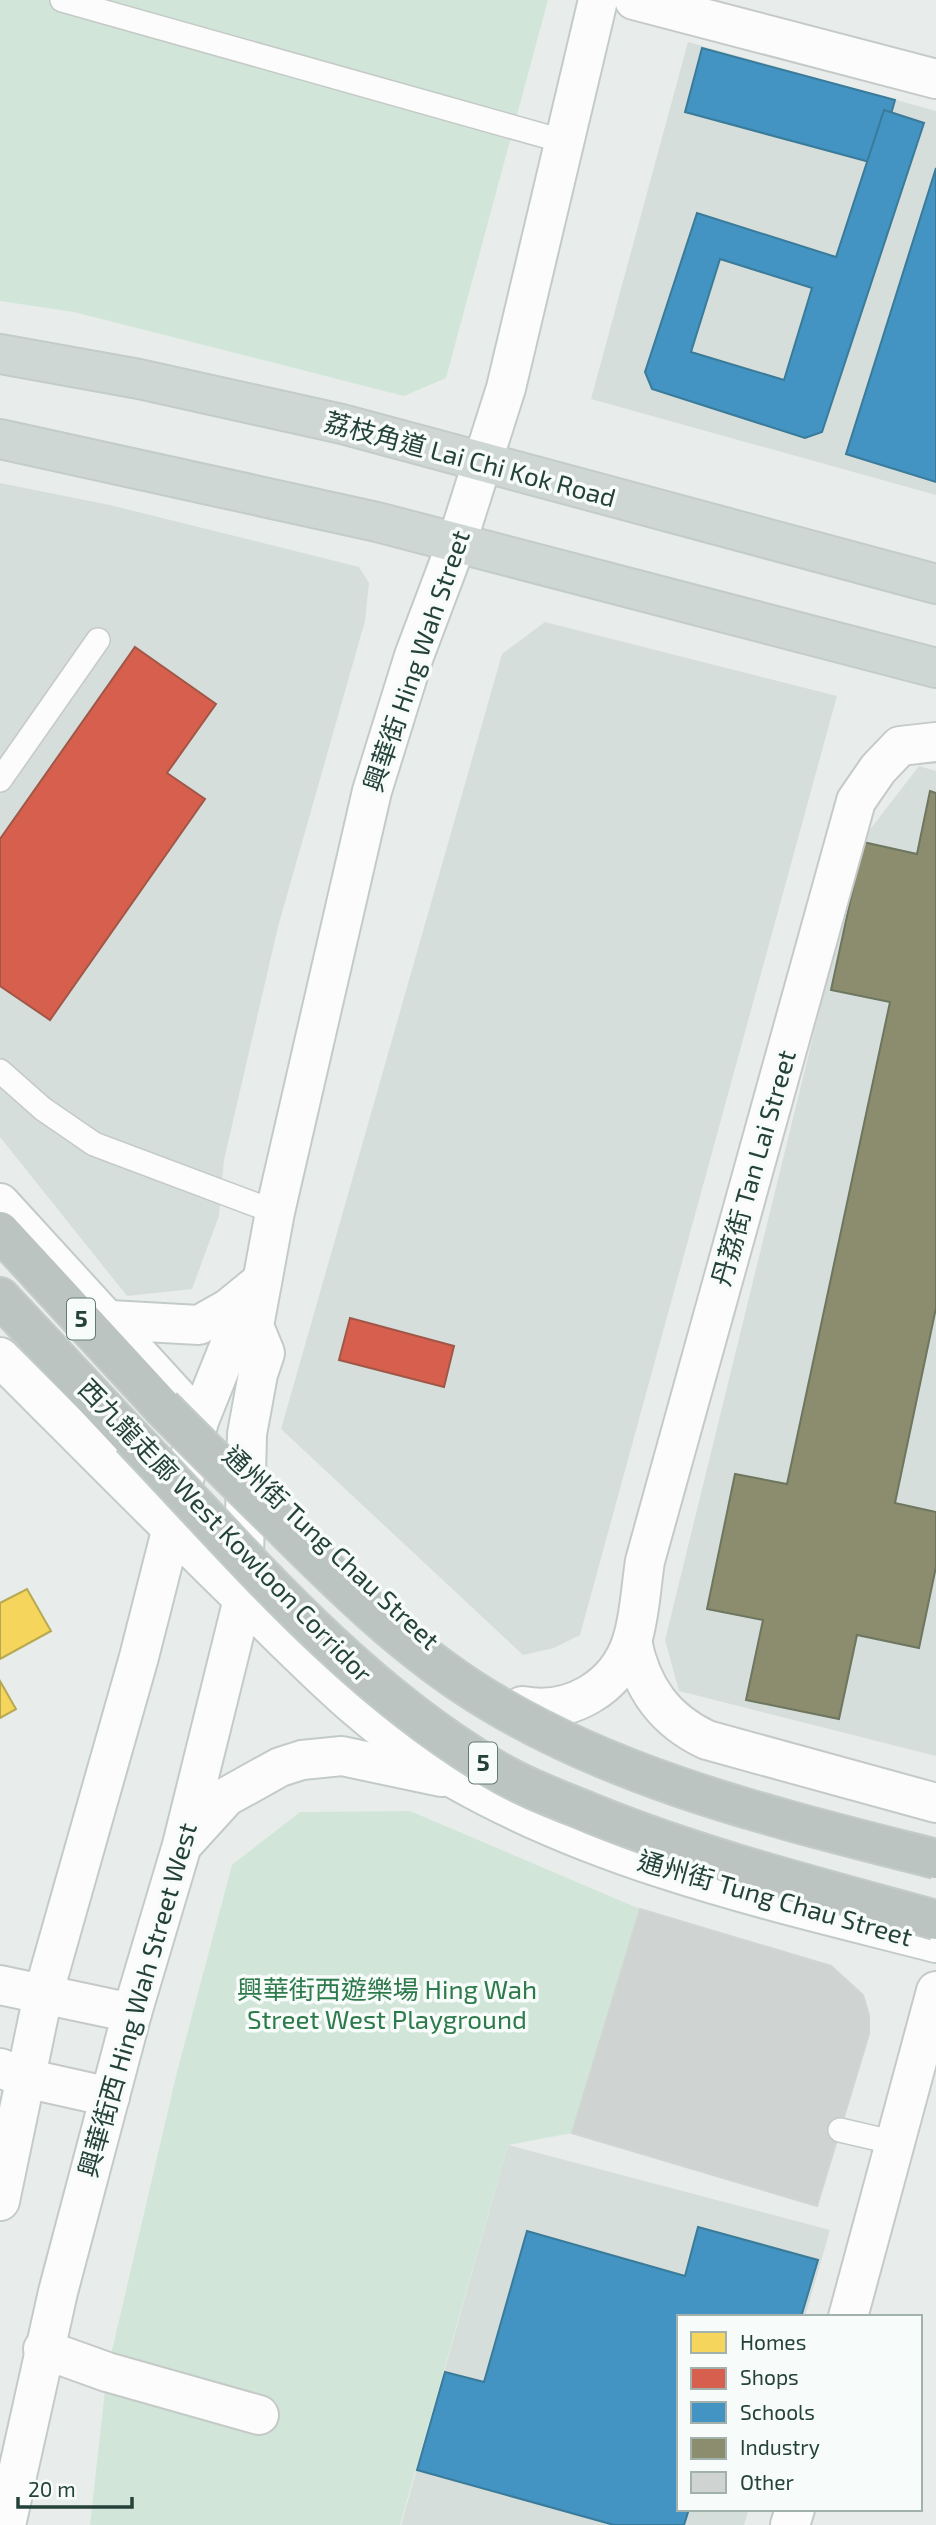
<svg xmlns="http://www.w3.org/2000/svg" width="936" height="2525" viewBox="0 0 936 2525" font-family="'Exo 2','Noto Sans TC',sans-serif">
  <rect width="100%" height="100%" fill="#e8edeb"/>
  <!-- built -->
  <g fill="#d6dedb">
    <path d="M688,42l248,69v384l-345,-96z"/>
    <path d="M0,483l110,22 249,62 10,16 -4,38 -87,306 -54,233 -5,56 -27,73 -65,7 -127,-159z"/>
    <path d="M545,622l292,74 -257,939 -26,13 -31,7 -242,-226 221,-775z"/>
    <path d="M919,766l17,5v985l-257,-65 -14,-51 196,-799z"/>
    <path d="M508,2145l322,85 -25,87h-126v192h70l-5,16h-343z"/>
  </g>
  <!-- green -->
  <g fill="#d1e6d8">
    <path d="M0,0h548l-102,378 -42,18 -330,-84 -74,-11z"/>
    <path d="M410,1811l230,98 -68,224 -64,12 -108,380h-310l17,-153 70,-300 55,-207 68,-53z"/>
  </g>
  <!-- homes -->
  <g fill="#f6d55c" stroke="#b7a952" stroke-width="2">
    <path d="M27,1589l24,42 -51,28v-56z"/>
    <path d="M0,1681l16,28 -16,9z"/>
  </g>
  <!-- shops -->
  <g fill="#d6604d" stroke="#a15747" stroke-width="2">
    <path d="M135,647l81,57 -49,69 38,26 -155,221 -50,-34v-147z"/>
    <path d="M350,1318l104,28 -10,41 -105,-27z"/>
  </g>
  <!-- schools -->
  <g fill="#4393c3" stroke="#3a7b9a" stroke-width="2" fill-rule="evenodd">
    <path d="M702,48l193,52 -18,64 -192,-52z"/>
    <path d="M884,110l40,13 -102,309 -17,6 -153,-49 -7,-17 52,-159 139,44zM720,259l92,29 -28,92 -93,-28z"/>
    <path d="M936,168v314l-90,-28z"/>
    <path d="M698,2227l120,33 -17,57h-122v192h10l-5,16h-70l-197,-55 28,-98 39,10 43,-151 158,45z"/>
  </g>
  <!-- industry -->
  <path fill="#8c8c6e" stroke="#6d765e" stroke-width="2" d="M930,791l6,2v515l-41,195 41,9v55l-17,81 -62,-13 -18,84 -93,-19 17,-80 -56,-11 28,-135 52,10 103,-482 -59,-12 32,-148 54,12z"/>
  <!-- building -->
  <path fill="#cfd4d2" stroke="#d1d6d4" stroke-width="2" d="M640,1909l191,57 32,29 6,20v19l-52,172 -245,-73z"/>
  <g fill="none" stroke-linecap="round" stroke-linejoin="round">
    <!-- lane casing -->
    <g stroke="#c5cac8" stroke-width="26">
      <g id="lane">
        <path d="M62,0l504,142"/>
        <path d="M0,780l98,-140"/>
        <path d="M0,1071l43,38 51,35 181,68"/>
        <path d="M840,2130l56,13"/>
      </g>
    </g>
    <!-- street casing -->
    <g stroke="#c5cac8" stroke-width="42">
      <g id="street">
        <path d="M634,0l302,79"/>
        <path d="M632,1641c9,46 32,79 75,99l229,63"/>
        <path d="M522,1706c48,9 95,-18 110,-65 8,-25 9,-55 13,-80l211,-760 22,-32 22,-23 36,-4"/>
        <path d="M0,1985l132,28"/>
        <path d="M0,2068l25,10 85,19"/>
        <path d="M848,2317l88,-326"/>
        <path d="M43,2349l64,23 152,43"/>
        <path d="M790,2525l5,-16"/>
      </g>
    </g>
    <!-- secondary casing -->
    <g stroke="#c3cbc8" stroke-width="42">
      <g id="secondary">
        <path d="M0,1203l181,198"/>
        <path d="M110,1320l89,5 30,-17 33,-27"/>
        <path d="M0,1357c82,82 163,164 246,245 65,64 132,134 212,179 149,84 315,120 478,162"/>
        <path d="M186,1841l40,-44 54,-30 22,-7 40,-4 99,21"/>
        <path d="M0,2201l43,-206 96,-338 60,-236 31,-77 24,-18"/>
        <path d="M6,2525l52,-233 74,-279 50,-168 61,-246 4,-165 11,-60 7,-21 -11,-27 21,-114 97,-421 42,-135 43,-114 49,-154 92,-388"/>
      </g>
    </g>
    <!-- primary casing -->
    <g stroke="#c3ccc9" stroke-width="42">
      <g id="primary">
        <path d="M0,354l139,25 203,45 594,160"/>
        <path d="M0,439l377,83 559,146"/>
      </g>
    </g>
    <!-- highway casing -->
    <g stroke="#c3ccc9" stroke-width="42">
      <g id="highway">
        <path d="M0,1231l162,176"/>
        <path d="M0,1297l131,140"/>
      </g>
    </g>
    <!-- lane -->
    <use href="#lane" stroke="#fcfcfc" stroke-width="23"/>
    <!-- street -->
    <use href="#street" stroke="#fcfcfc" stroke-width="38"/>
    <!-- secondary -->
    <use href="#secondary" stroke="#fcfcfc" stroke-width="38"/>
    <!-- primary -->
    <use href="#primary" stroke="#cfd7d5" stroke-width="38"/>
    <!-- highway -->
    <use href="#highway" stroke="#bcc4c2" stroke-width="38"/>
    <!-- highway-bridge casing -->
    <g stroke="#c3ccc9" stroke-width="42" stroke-linecap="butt">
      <g id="highway-bridge">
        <path d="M162,1407c41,42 83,82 124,123 56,56 114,112 180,156 139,92 310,132 470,173"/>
        <path d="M131,1437c112,118 220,247 361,331 31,19 67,32 101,46 111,45 227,74 343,106"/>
      </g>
    </g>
    <!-- highway-bridge -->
    <use href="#highway-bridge" stroke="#bcc4c2" stroke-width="38"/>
  </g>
  <g text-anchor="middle" stroke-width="7" stroke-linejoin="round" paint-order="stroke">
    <!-- shield labels -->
    <g fill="#f7fbf9" stroke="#637a73" stroke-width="2">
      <rect x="67" y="1298.5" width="28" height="41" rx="5"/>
      <rect x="469" y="1742.5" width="28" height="41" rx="5"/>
    </g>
    <g font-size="24" font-weight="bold" fill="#24423a">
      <text x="81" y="1327">5</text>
      <text x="483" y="1771">5</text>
    </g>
    <!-- street labels -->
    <g font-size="26" fill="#24423a" stroke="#f7fbf9">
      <text transform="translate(470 460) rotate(15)" y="9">荔枝角道 Lai Chi Kok Road</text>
      <text transform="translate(417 661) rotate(-71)" y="9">興華街 Hing Wah Street</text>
      <text transform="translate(754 1168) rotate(-74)" y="9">丹荔街 Tan Lai Street</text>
      <text transform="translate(225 1531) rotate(46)" y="9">西九龍走廊 West Kowloon Corridor</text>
      <text transform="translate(331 1548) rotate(43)" y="9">通州街 Tung Chau Street</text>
      <text transform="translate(775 1899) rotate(16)" y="9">通州街 Tung Chau Street</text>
      <text transform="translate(138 2000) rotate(-74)" y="9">興華街西 Hing Wah Street West</text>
    </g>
    <!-- park labels -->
    <g font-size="26" fill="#2d7a4b" stroke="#f7fbf9">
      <text x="387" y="1999">興華街西遊樂場 Hing Wah<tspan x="387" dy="30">Street West Playground</tspan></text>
    </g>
  </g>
  <!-- legend -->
  <rect x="677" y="2315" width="245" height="196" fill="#f7fbf9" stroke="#a3b1ad" stroke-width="2"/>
  <rect x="691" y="2332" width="35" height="21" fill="#f6d55c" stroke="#a3b1ad" stroke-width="2"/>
  <text x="740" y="2350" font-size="21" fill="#24423a">Homes</text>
  <rect x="691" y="2368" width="35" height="21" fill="#d6604d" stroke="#a3b1ad" stroke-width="2"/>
  <text x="740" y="2385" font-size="21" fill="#24423a">Shops</text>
  <rect x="691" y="2402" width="35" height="21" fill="#4393c3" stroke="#a3b1ad" stroke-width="2"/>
  <text x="740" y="2420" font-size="21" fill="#24423a">Schools</text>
  <rect x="691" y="2438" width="35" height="21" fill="#8c8c6e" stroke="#a3b1ad" stroke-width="2"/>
  <text x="740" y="2455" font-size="21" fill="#24423a">Industry</text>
  <rect x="691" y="2472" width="35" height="21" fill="#cfd4d2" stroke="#a3b1ad" stroke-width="2"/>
  <text x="740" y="2490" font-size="21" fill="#24423a">Other</text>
  <!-- scale -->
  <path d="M18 2497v10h114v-10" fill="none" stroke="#24423a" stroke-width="3.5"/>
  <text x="28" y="2497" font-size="21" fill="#24423a" stroke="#f7fbf9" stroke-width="5" paint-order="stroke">20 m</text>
</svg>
